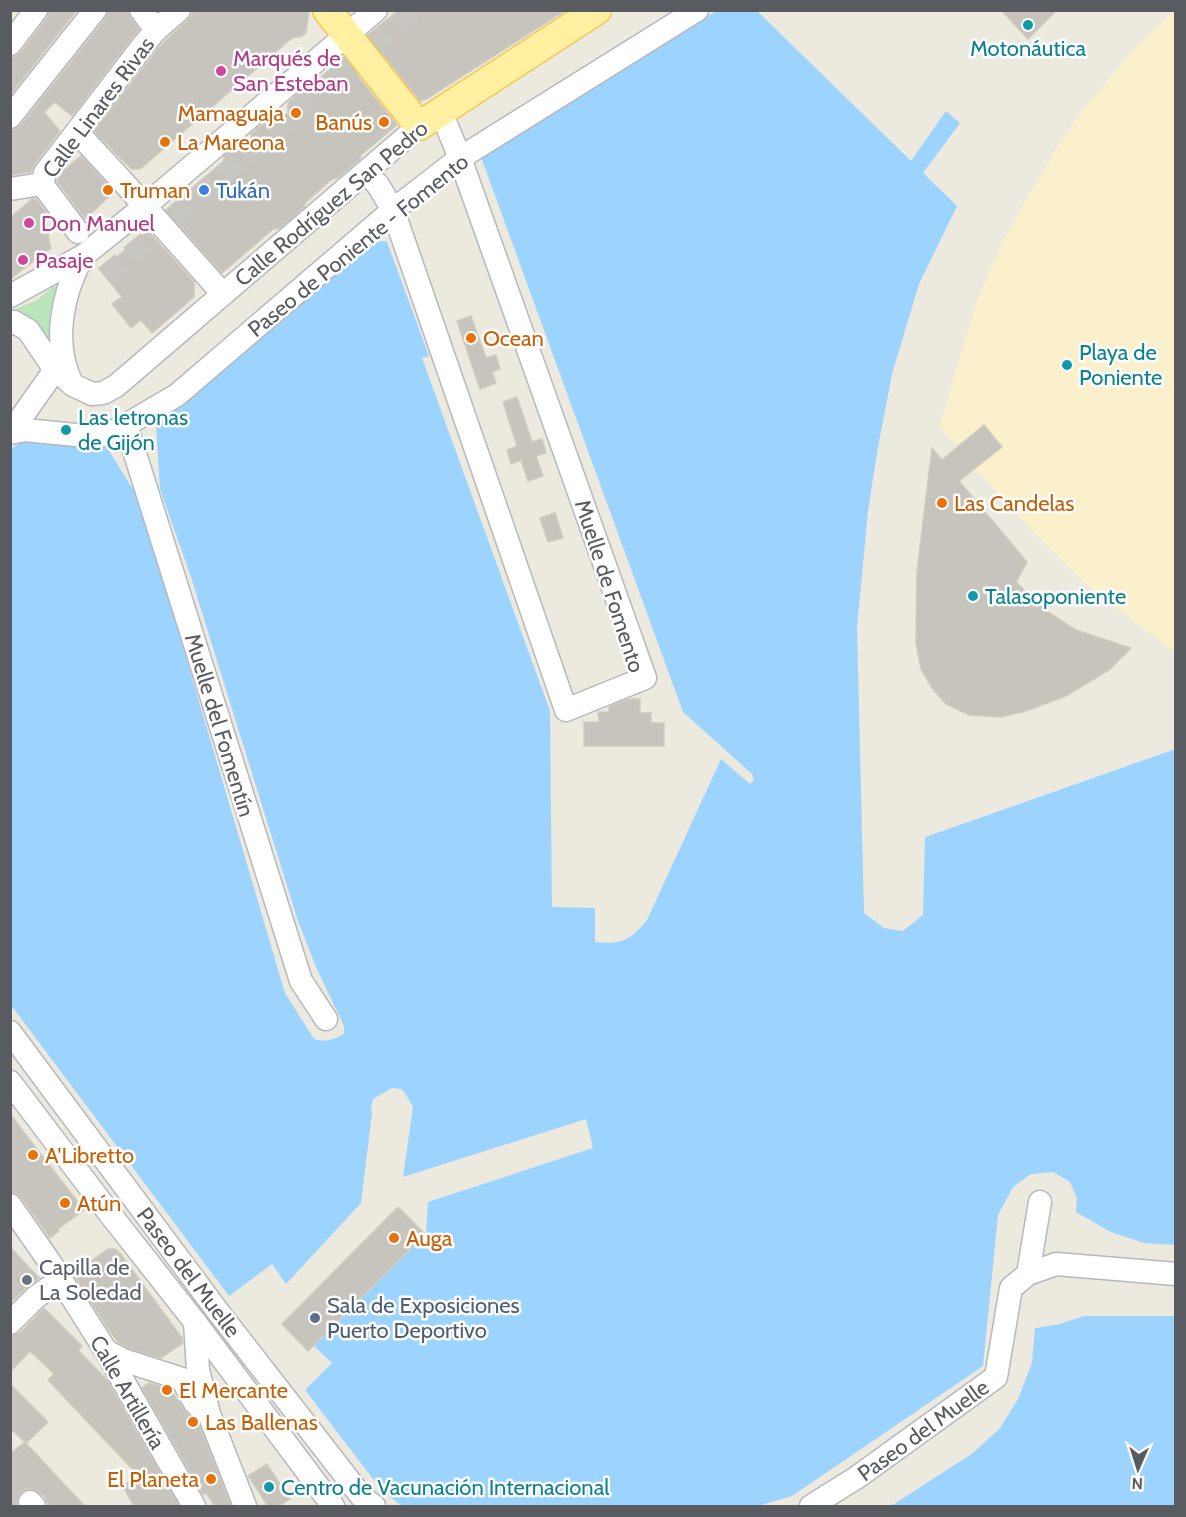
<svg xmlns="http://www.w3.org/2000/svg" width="1186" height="1517" viewBox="0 0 1186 1517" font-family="Cabin,sans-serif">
  <rect width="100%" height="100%" fill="#ece9df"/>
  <!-- green -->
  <path fill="#bae4bb" d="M54,286l2,1v2l-3,20v38l-42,-36 26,-11z"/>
  <!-- sand -->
  <path fill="#faf0cb" d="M1173,11h2v642l-90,-69 -54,-54 -56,-62 9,-42 -28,19 -17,-18 37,-123 28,-66 50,-86 28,-41 52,-62z"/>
  <!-- water -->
  <g fill="#9cd3ff">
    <path d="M717,11h40l154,150 35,-50 14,12 -37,50 34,33 -38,78 -27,90 -14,73 -10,64 -11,116 7,286 20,15 19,3 20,-16 2,-78 250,-88v496l-31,-2 -33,-11 -35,-20 1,-14 -7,-16 -17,-10 -22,2 -18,13 -15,28 -15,151 -191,130 -34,10h-356l-19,-14 -78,-102 27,-27 -18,-17 112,-112 2,-32 165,-54 -7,-29 -183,58 10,-70 -8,-14 -4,-4 -9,-1 -19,11 -2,8 1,6 -11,90 -75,81 -14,-20 -43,32 -218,-291v-556l13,-9 82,6 28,45 10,24 141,478 29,46c12,4 20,0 30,-5v-8l-28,-59 -18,-46 -107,-344 -31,-88 -4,-63 216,-187 15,3 42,114 -7,2 128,353 2,196 43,1v34c26,3 36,-2 52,-22l74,-161 29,25 4,-4 -2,-6 -69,-62 -202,-555 132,-87z"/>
    <path d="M1084,1316h91v190h-284l82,-53 27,-25 18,-29 14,-36 3,-35 24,-4z"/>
  </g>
  <!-- pier -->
  <g fill="#ece9df">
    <path d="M1176,746l-1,3 -250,88v-3z"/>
    <path d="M1084,1313h91l1,3h-92l-25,8 -24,4v-3l23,-4z"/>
  </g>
  <!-- building -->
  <g fill="#c6c4bc" stroke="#d0cbbd" stroke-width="1.5">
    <path d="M49,10h28l-67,85v-38l6,-1 5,-4 26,-34z"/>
    <path d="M108,10h20l2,8 9,11 -67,87 -17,-14 -11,10 16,19 -26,34 -3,7 -21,3v-45l5,-1 6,-4 85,-107z"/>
    <path d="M192,10h117l-3,23 -4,3 -10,2 -152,131h-8l-14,-13 -24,-25 62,-80 10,-11 22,-20 4,-5z"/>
    <path d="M399,10h167l-138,88 -8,3 -52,-66z"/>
    <path d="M1001,10h56l-29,29z"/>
    <path d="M344,59l53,66 -36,30 -1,4 -23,19 -5,1 -26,23 -2,5 -24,21 -7,1 -51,44 -56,-63 58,-49v-5l14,-11h14l-1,-11 25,-21 12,1v-11l10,-9h5z"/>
    <path d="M81,156l33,36 -29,27 -28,-38 5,-9z"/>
    <path d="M32,199h4l10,13 3,29 2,7 -41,31v-61z"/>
    <path d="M148,231l46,51v15l-42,36 -11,-13 -10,8 -19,-24 10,-7 -21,-27z"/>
    <path d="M471,316l15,42 10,-3 4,14 -8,3 4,11 -16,6 -23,-68z"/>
    <path d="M517,397l15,45 10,-3 4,14 -10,3 7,20 -15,5 -7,-21 -10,4 -4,-14 10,-4 -14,-44z"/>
    <path d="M984,425l18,22 -43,34 68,81 -11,20 29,28 31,20 55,18 -22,22 -43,26 -40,15 -25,6 -32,-2 -23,-11 -14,-16 -11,-19 -5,-26 1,-71 15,-124 10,12z"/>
    <path d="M555,513l8,25 -15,4 -8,-24z"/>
    <path d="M628,699h12v14h11v10h13v23h-80v-24h15l-1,-10h11v-5z"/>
    <path d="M10,1114l74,96 -26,19 1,2 -9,7 -29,-41 -5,-4 -6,-1z"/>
    <path d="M398,1207l27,27 -117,117 -26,-27z"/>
    <path d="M10,1247l29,31 -12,9 -17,16z"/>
    <path d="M108,1249h7l5,4 62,85 1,5 -22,15 -33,-10 -10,-6 -9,-12 -36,-56z"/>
    <path d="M44,1308l38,38 -4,4 29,30 72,126h-45l-11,-19 14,-13 -89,-94 6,-6 -24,-23 -20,21v-36l10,-3z"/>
    <path d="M149,1383l22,7 15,23 12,9 33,84h-16l-9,-13 -3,1 -61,-106z"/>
    <path d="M10,1384l38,38 -22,21 -16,-15z"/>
    <path d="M25,1442l34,37 26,27h-36l-5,-10 -11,-7h-7l-5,3 -4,7v7h-7v-52z"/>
    <path d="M267,1464l23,35 -12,7h-10l-20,-30z"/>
  </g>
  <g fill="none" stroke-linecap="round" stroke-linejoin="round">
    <!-- minor-tunnel -->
    <g stroke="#c7c6c0" stroke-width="22" stroke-dasharray="22 11" stroke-linecap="butt">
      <path d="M371,47l46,-37"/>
      <path d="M172,220l180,-156"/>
      <path d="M105,277l47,-39"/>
    </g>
    <!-- minor casing -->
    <g stroke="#b5b8bd" stroke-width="25">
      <g id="minor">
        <path d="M141,10l15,20"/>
        <path d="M10,44l26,-34"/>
        <path d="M10,117l85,-107"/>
        <path d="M77,132l48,52 98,110"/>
        <path d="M366,172l12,13 15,25 173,500 79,-32 -185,-520 -19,-46"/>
        <path d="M42,184l36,48"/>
        <path d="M10,189l32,-5 3,-11 100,-130 11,-13 23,-20"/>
        <path d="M10,296l73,-40 62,-50 231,-196"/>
        <path d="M10,322h4l14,8 25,37 20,18 19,9 11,-1 13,-7 303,-260"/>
        <path d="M72,384c-20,-40 -10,-91 11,-128"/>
        <path d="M126,425l175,556 25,38"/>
        <path d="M11,432l41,-58"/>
        <path d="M10,433l15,-3 71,7 18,-6 12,-6 51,-30 216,-185 67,-52 237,-148"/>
        <path d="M10,1032l206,277 146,188 12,9"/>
        <path d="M10,1082l100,132 85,108 138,184"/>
        <path d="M10,1205l39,56 57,90 88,155"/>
        <path d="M1028,1274l12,-72"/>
        <path d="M195,1322l3,48 11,44 36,92"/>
        <path d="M10,1323l26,-26 25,-18"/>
        <path d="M106,1351l17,9 59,19 13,24 8,7"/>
        <path d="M30,1502l4,4"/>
        <path d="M811,1506l45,-28 140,-101 15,-89 17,-14 28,-10 120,10"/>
      </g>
    </g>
    <!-- major casing -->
    <g stroke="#f3c751" stroke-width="31">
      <path id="major" d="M327,10l92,116 178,-116"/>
    </g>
    <!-- minor -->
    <use href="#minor" stroke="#fff" stroke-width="22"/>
    <!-- major -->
    <use href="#major" stroke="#fff1a1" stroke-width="28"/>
  </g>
  <!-- markers -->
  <g fill="#0f9aa8" stroke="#fff" stroke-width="2">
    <circle cx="1028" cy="25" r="6"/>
    <circle cx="1067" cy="365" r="6"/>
    <circle cx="66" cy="430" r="6"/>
    <circle cx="973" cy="596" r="6"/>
    <circle cx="269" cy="1487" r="6"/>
  </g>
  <g fill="#d1479c" stroke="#fff" stroke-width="2">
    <circle cx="221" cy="71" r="6"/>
    <circle cx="29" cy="223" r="6"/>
    <circle cx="23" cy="260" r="6"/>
  </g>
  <g fill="#e8710a" stroke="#fff" stroke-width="2">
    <circle cx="296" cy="113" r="6"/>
    <circle cx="384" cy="122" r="6"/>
    <circle cx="165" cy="142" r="6"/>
    <circle cx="108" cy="190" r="6"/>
    <circle cx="471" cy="338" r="6"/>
    <circle cx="942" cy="503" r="6"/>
    <circle cx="33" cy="1155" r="6"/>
    <circle cx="65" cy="1203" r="6"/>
    <circle cx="394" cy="1238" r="6"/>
    <circle cx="167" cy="1390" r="6"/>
    <circle cx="193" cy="1422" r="6"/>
    <circle cx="211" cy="1479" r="6"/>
  </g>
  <circle fill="#3f7fe0" stroke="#fff" stroke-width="2" cx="204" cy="190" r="6"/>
  <circle fill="#6b7280" stroke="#fff" stroke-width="2" cx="27" cy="1280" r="6"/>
  <circle fill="#5c6f8a" stroke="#fff" stroke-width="2" cx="315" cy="1318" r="6"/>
  <g text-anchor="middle" stroke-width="5" stroke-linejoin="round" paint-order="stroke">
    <!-- culture labels -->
    <g font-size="22" fill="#0d838f" stroke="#fff" text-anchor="start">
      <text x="1028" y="56" text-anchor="middle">Motonáutica</text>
      <text x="1079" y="360">Playa de<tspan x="1079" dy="25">Poniente</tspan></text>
      <text x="78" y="425">Las letronas<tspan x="78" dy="25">de Gijón</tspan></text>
      <text x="985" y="604">Talasoponiente</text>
      <text x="281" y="1495">Centro de Vacunación Internacional</text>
    </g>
    <!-- hotel labels -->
    <g font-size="22" fill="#b23c85" stroke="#fff" text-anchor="start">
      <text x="233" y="66">Marqués de<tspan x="233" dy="25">San Esteban</tspan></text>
      <text x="41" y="231">Don Manuel</text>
      <text x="35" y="268">Pasaje</text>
    </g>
    <!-- street labels -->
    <g font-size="22" fill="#585c61" stroke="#fff">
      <text transform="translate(98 107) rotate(-53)" y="8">Calle Linares Rivas</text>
      <text transform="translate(331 203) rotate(-40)" y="8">Calle Rodríguez San Pedro</text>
      <text transform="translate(358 245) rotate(-39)" y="8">Paseo de Poniente - Fomento</text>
      <text transform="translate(610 586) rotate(72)" y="8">Muelle de Fomento</text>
      <text transform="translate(220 725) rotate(73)" y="8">Muelle del Fomentín</text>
      <text transform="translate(189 1272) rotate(53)" y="8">Paseo del Muelle</text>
      <text transform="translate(128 1392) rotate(60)" y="8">Calle Artillería</text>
      <text transform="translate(923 1430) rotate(-36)" y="8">Paseo del Muelle</text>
    </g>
    <!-- food labels -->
    <g font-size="22" fill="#c56008" stroke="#fff" text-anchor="start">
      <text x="284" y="121" text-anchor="end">Mamaguaja</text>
      <text x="372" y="130" text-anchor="end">Banús</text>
      <text x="177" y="150">La Mareona</text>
      <text x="120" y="198">Truman</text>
      <text x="483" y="346">Ocean</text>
      <text x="954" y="511">Las Candelas</text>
      <text x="45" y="1163">A'Libretto</text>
      <text x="77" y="1211">Atún</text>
      <text x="406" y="1246">Auga</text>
      <text x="179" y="1398">El Mercante</text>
      <text x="205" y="1430">Las Ballenas</text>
      <text x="199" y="1487" text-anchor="end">El Planeta</text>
    </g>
    <!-- shop labels -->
    <g font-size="22" fill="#366cbe" stroke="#fff" text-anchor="start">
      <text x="216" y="198">Tukán</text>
    </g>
    <!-- worship labels -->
    <g font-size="22" fill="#5b616d" stroke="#fff" text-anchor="start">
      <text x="39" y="1275">Capilla de<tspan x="39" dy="25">La Soledad</tspan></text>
    </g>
    <!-- service labels -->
    <g font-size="22" fill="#4e5e75" stroke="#fff" text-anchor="start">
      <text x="327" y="1313">Sala de Exposiciones<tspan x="327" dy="25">Puerto Deportivo</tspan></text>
    </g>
  </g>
  <!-- border -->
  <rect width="1186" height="1517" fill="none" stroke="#585c61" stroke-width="24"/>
  <!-- north arrow -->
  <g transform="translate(1138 1469) rotate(183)" stroke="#ffffff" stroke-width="4.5" paint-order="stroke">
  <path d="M0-4.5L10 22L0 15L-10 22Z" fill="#585c61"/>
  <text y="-9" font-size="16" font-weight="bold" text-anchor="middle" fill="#585c61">N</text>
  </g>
</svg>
